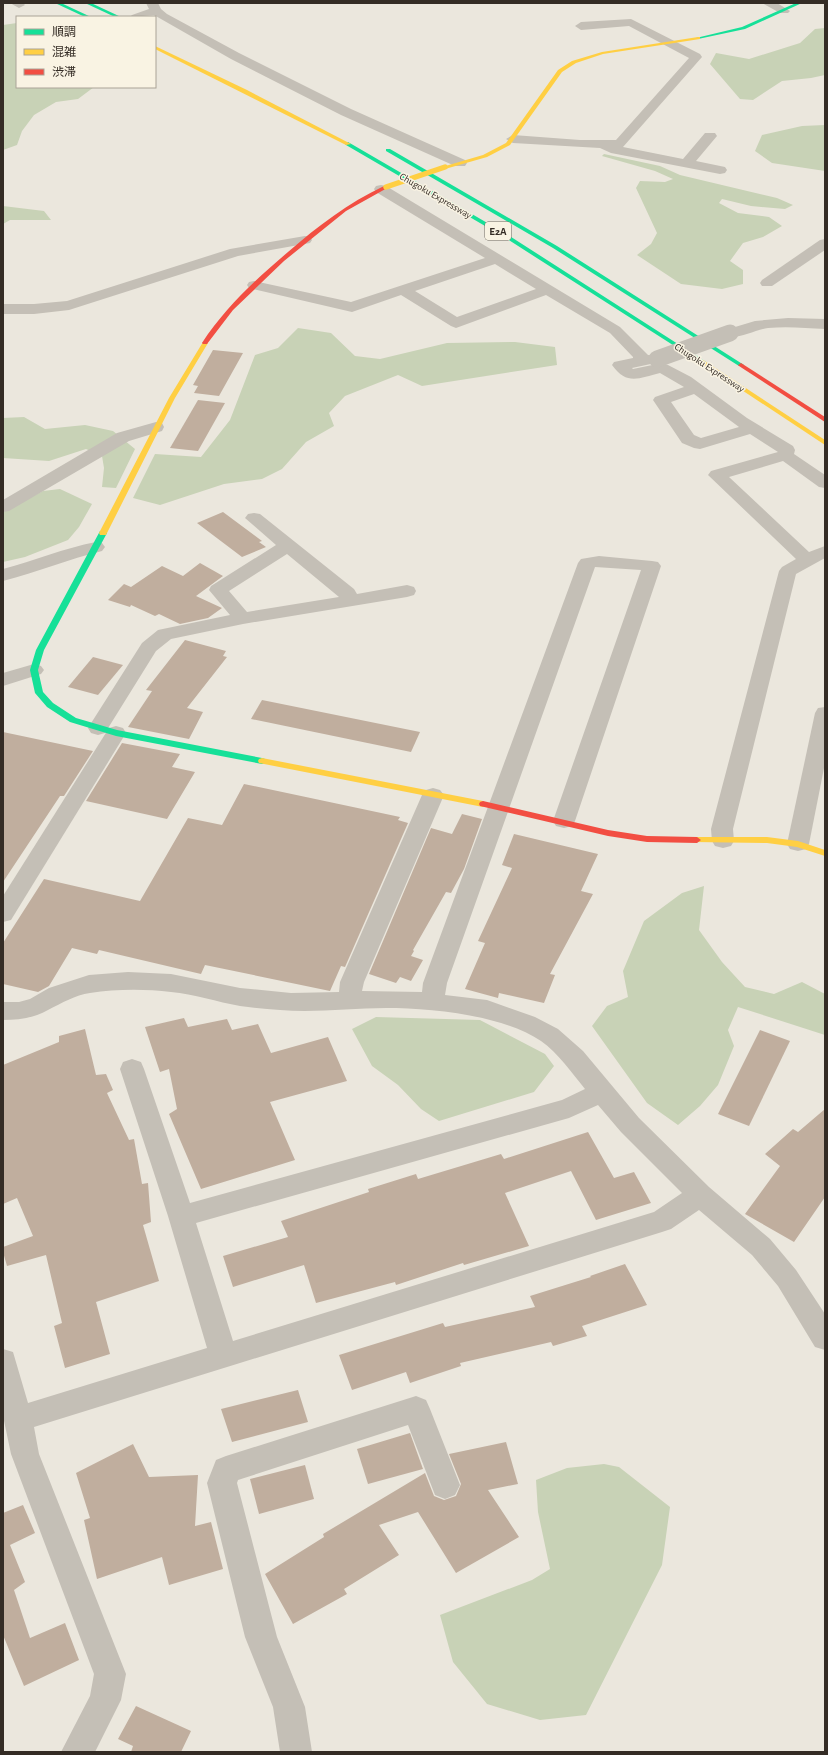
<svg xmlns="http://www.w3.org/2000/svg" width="828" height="1755" viewBox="0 0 828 1755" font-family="'Alegreya Sans','Noto Sans JP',sans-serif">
  <rect width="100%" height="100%" fill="#ebe7dd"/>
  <!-- green -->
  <g fill="#c8d2b6">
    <path d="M17,23v64h77l-16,12 -22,3 -22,13 -12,16 -5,14 -14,5v-125z"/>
    <path d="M825,28v47l-14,3 -29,3 -29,19 -13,-1 -30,-35 6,-11 33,6 51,-16 15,-14z"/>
    <path d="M825,125v46l-53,-8 -17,-12 7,-16 40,-9z"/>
    <path d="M604,154l56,12 20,9 97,23 16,7 -8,4 -34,-3 -29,-7 -3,4 19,10 31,4 13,9 -19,11 -20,6 -13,18 13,9v14l-21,5 -41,-5 -44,-29 14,-11 6,-11 -21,-45 4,-7 25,1 8,-3 -18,-8 -53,-15z"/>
    <path d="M3,206l41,5 7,9h-41l-7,4z"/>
    <path d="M298,328l33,5 24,23 25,3 67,-16 68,-1 40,5 2,18 -135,21 -24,-11 -53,21 -16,17 5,13 -28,16 -24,27 -20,10 -38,5 -64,21 -27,-7 22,-44 46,3 29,-37 25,-65 23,-7z"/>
    <path d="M24,417l21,12 40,-4 28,6 22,18 -19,39 -14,-1 2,-19 -2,-12 -16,-7 -37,12 -46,-3v-40z"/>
    <path d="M60,489l32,15 -13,23 -11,13 -43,17 -22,5v-50l40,-21z"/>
    <path d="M704,886l-5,44 23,32 23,25 29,7 28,-12 23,12v41l-87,-28 -10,23 6,16 -16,39 -18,21 -22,19 -31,-22 -55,-77 15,-20 21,-9 -5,-26 21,-50 38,-28z"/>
    <path d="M376,1017l104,3 65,34 9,12 -20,26 -95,29 -18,-12 -23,-24 -26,-19 -20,-37z"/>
    <path d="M604,1464l15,3 51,40 -8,58 -76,150 -46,5 -53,-16 -34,-42 -13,-47 92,-35 18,-11 -12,-57 -2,-32 31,-12z"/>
  </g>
  <!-- building -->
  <g fill="#c0ae9e">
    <path d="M213,350l30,3 -24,43 -25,-3 4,-7 -5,-1z"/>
    <path d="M198,400l27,3 -27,48 -28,-3z"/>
    <path d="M223,512l39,29 -3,1 7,5 -24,10 -45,-34z"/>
    <path d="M200,563l23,13 -27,20 26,12 -14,10 -28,6 -21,-10 -4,2 -24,-11 -1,2 -22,-7 16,-16 7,3 31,-21 21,10z"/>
    <path d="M185,640l41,11 -3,5 4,1 -40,51 16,4 -14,27 -61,-12 24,-36 -6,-1z"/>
    <path d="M93,657l30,8 -25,30 -30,-8z"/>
    <path d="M262,700l158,32 -9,20 -160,-33z"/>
    <path d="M3,732l90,19 -29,45h-4l-57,86z"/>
    <path d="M122,743l58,11 -8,13 23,5 -28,47 -81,-18z"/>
    <path d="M244,784l156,33 -2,3 10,3 -63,144 -4,-1 -11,25 -125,-26 -4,9 -102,-24 -2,4 -25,-6 -23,38 -11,6 -35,-8v-41l41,-64 96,22 48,-83 34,7z"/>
    <path d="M462,814l20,5 -18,50 -13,24 -5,-1 -33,58 1,1 -3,5 12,4 -12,21 -11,-4 -4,6 -27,-9 62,-146 21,6z"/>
    <path d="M514,834l84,20 -17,37 12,3 -43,80 5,1 -11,28 -45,-10 -1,5 -33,-9 20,-46 -7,-2 34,-73 -10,-3z"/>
    <path d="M184,1018l4,9 39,-8 5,11 26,-6 13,29 57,-16 19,44 -77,21 25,58 -94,29 -32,-75 8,-5 -8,-40 -9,3 -15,-45z"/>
    <path d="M85,1029l11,46 10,-1 7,16 -6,3 22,47 5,-1 8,45 6,-1 3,39 -8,3 16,56 -63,21 14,52 -45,14 -11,-42 8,-3 -16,-68 -39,11 -4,-14v-5l30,-11 -16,-38 -14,6v-139l56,-23v-6z"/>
    <path d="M760,1030l30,11 -41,85 -31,-12z"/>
    <path d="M825,1109v88l-31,45 -49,-28 35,-48 -15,-12 28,-25 5,3z"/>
    <path d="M588,1132l26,46 20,-6 17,31 -55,17 -25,-49 -66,22 24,53 -65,19 -1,-2 -67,22 -1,-3 -79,21 -12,-38 -71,22 -10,-31 65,-19 -7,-16 88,-29 -1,-3 48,-15 2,5 83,-25 3,5z"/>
    <path d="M625,1264l22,41 -65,21 5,10 -34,10 -2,-4 -91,21 1,3 -51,17 -4,-11 -54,18 -13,-35 104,-32 2,4 90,-20 -5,-11 61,-19 -1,-1z"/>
    <path d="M298,1390l10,32 -76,20 -11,-33z"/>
    <path d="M410,1433l13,36 -55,15 -11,-35z"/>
    <path d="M506,1442l12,42 -30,6 31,47 -63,36 -38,-61 -39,13 20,30 -55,34 3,5 -54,30 -28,-50 59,-37 -1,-3 102,-61 9,23 10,4 12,-4 5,-12 -12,-30z"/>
    <path d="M133,1444l16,33 49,-2 -3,51 16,-4 12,47 -54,16 -7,-28 -65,22 -13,-59 6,-2 -14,-45z"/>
    <path d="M305,1465l9,34 -55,15 -9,-35z"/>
    <path d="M23,1505l12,28 -25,12 15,37 -11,8 16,48 35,-15 14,37 -55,26 -21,-51v-122z"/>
    <path d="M136,1706l55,25 -10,21h-50l2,-6 -15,-7z"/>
  </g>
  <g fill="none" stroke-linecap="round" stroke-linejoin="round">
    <!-- street -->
    <g fill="#c4bfb6" fill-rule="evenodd">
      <path d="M10,3h13l2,2 -6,3z"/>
      <path d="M146,3h12l3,6 6,5 72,39 112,56 114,51 2,3 -2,3h-10l-114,-51 -110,-56 -77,-44 -24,2 2,-2 17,-6z"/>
      <path d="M762,3h15l13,8 -2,2h-8z"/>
      <path d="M631,19l69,35 2,3 -79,90 60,12 22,-26h10l2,3 -21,25 29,6 2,3 -2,3 -5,1 -109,-21 -11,-5 -87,-5 -7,-4 7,-4 67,5h36l73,-82 -60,-32 -48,4 -6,-4 6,-4z"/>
      <path d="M381,185l5,1 234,141 28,28 12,1 2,3 -2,3 -28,6 1,1 29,-6 6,2 23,12 56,41 46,28 2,4 -1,4 31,21v13l-6,-1 -36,-26 -54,16 80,75 16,-6v12l-29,16 -63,255 1,12 -3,5 -8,2 -8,-2 -3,-5 -1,-12 68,-258 3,-4 14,-8 -88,-84 3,-4 67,-19 -28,-18 -50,15 -6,-1 -12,-5 -29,-43 2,-3 29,-10 -24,-14c-21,5 -33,13 -48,-8l2,-3 19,-4v-1l-23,-24 -64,-38 -90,33 -5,-2 -50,-31 -49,17 -103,-24 -2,-3 2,-3 5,-1 97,21 134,-44 -109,-66 -2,-3 2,-3zM495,264l41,25 -79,28 -42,-26zM694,394l41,30 4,3 -38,11 -7,-3 -23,-33z"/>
      <path d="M305,236l5,1 2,3 -2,3 -72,13 -169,54 -35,4h-31v-10h31l33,-3 163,-52z"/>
      <path d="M825,239v11l-53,36h-10l-2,-3 2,-3 58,-40z"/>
      <path d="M788,318l37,1v10c-19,-1 -38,-3 -57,-1 -14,2 -30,12 -43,8l-3,-3 3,-3 30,-9z"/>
      <path d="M156,422l6,1 2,4 -2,4 -33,10 -120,70 -6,1v-12l114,-67z"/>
      <path d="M254,513l6,1 94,75 3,5 50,-9 7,2 2,4 -2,4 -7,2 -164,27 -72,15 -15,12 -51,82 -7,2 -7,-2 -3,-5 54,-85 16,-13 72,-15 -21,-25 2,-4 65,-41 -31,-27 3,-4zM287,554l52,43 -92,15 -18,-21z"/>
      <path d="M96,542l6,1 3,4 -3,4c-33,8 -65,21 -99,30v-12c31,-8 61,-21 93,-27z"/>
      <path d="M599,556l53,5 6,1 3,4 -86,255 -3,5 -8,2 -8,-2 -3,-5 88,-251 -46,-3 -148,416 -2,12 42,5 48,17 23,12 25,22 56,67 70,69 61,52 26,31 29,44v36l-10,-3 -37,-61 -26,-31 -53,-45 -28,19 -9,3 -628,195 5,27 87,220 -5,26 -26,52h-34l29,-56 4,-22 -83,-220 -8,-38v-67l10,3 15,51 179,-55 -39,-132 -48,-147 3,-7 9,-3 9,3 3,7 46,134 372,-103 23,-11c-13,-16 -27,-36 -44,-48 -39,-26 -109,-33 -155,-33 -35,0 -71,5 -106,2 -13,-1 -26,-2 -40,-4 -23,-4 -46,-12 -69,-14 -26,-3 -55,-3 -81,1 -15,2 -28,10 -42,17 -14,8 -30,10 -45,10v-18h16l11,-3 19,-11 40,-13 39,-3 43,2 69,14 51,5 48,-1 1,-10 82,-187 4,-5 7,-2 7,2 4,5 -80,187 -2,9 60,1 1,-9 155,-420 3,-4zM598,1105l23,27 61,61 -28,19 -421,129 -37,-118 373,-105z"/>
      <path d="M34,664l7,2 3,4 -3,4 -38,12v-13z"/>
      <path d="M825,707v56l-16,81 -3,5 -8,2 -8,-2 -3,-5 28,-131 3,-5z"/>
      <path d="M116,726l7,2 3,5 -115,187 -8,2v-26l106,-168z"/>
      <path d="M416,1396l10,4 4,9 30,76 -5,10 -10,4 -10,-4 -27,-70 -170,55 -1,3 40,154 28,70 7,45h-32l-7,-45 -28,-70 -38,-154 9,-23 10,-4z"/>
    </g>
    <!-- fast -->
    <g fill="#16e098" fill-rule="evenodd">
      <path d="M55,3h6l30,14h-6z"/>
      <path d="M85,3h6l30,14h-6z"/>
      <path d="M796,3h6l-57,26 -47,10 -2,-1 46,-11z"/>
      <path d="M348,142l160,93 198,127 -5,1 -197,-126 -158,-92 -1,-1z"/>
      <path d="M386,149h4l167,97 187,119 -5,1 -186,-118 -167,-97z"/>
      <path d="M100,531h6l1,2 -63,117 -6,20 5,22 10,11 23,15 41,12 145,28 3,1 1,2 -1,2 -3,1 -146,-28 -46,-14 -23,-15 -12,-14 -5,-23 6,-20z"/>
    </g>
    <!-- slow -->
    <g fill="#ffcf43" fill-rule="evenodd">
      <path d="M698,37h2v2l-97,15 -27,9 -14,9 -52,73 -23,12 -42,12 -3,-2 41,-12 23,-12 52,-73 14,-9 30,-9z"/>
      <path d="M155,46l92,44 104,54 -5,1 -191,-96z"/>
      <path d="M203,342l5,1 -33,55 -68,135 -1,2h-6l-1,-2 70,-135z"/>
      <path d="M703,360l122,80v5l-124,-82 -1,-1z"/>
      <path d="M262,758l221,43 4,3 -4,3 -224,-44 -1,-2 1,-2z"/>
      <path d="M697,837h70l31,4 27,9v6l-28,-9 -30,-4 -73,-1 -1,-2z"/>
    </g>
    <!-- jam -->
    <g fill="#f24e42" fill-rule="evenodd">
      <path d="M384,186l5,1 -43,24 -62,50 -51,49 -26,34h-4l-1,-1c23,-35 54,-64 86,-91 30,-26 60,-49 96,-66z"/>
      <path d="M741,363l84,54v5l-86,-56 -1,-1z"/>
      <path d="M483,801l125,29 39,6 50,1 4,3 -4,3 -50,-1 -39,-6 -128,-30 -1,-2 1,-2z"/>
    </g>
    <!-- street-bridge -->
    <path stroke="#c4bfb6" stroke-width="17" d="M657,359l73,-26"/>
    <!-- slow-bridge -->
    <path stroke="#ffcf43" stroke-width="5.5" d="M386,187l59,-20"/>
  </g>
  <g text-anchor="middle" stroke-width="3" stroke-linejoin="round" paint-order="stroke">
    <!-- far-street labels -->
    <g font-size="10" fill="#342c25" stroke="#f9f3e3">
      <text transform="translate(436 195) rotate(30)" y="4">Chugoku Expressway</text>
      <text transform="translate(710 367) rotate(33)" y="4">Chugoku Expressway</text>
    </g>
    <!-- shield labels -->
    <rect fill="#f9f3e3" stroke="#6f685e" stroke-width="1" x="485" y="222" width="26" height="18" rx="3"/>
    <g font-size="11" font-weight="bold" fill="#342c25">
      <text x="498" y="235">E2A</text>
    </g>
  </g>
  <!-- border -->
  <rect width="828" height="1755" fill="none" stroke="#342c25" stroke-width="8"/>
  <!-- legend -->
  <rect x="16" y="16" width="140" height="72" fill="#f9f3e3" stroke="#aaa397"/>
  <rect x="24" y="29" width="20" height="6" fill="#16e098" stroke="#aaa397"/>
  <text x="52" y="36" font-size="12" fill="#342c25">順調</text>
  <rect x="24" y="49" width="20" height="6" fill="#ffcf43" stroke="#aaa397"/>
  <text x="52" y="56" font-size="12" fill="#342c25">混雑</text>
  <rect x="24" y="69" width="20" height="6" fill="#f24e42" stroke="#aaa397"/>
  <text x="52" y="76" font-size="12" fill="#342c25">渋滞</text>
</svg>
